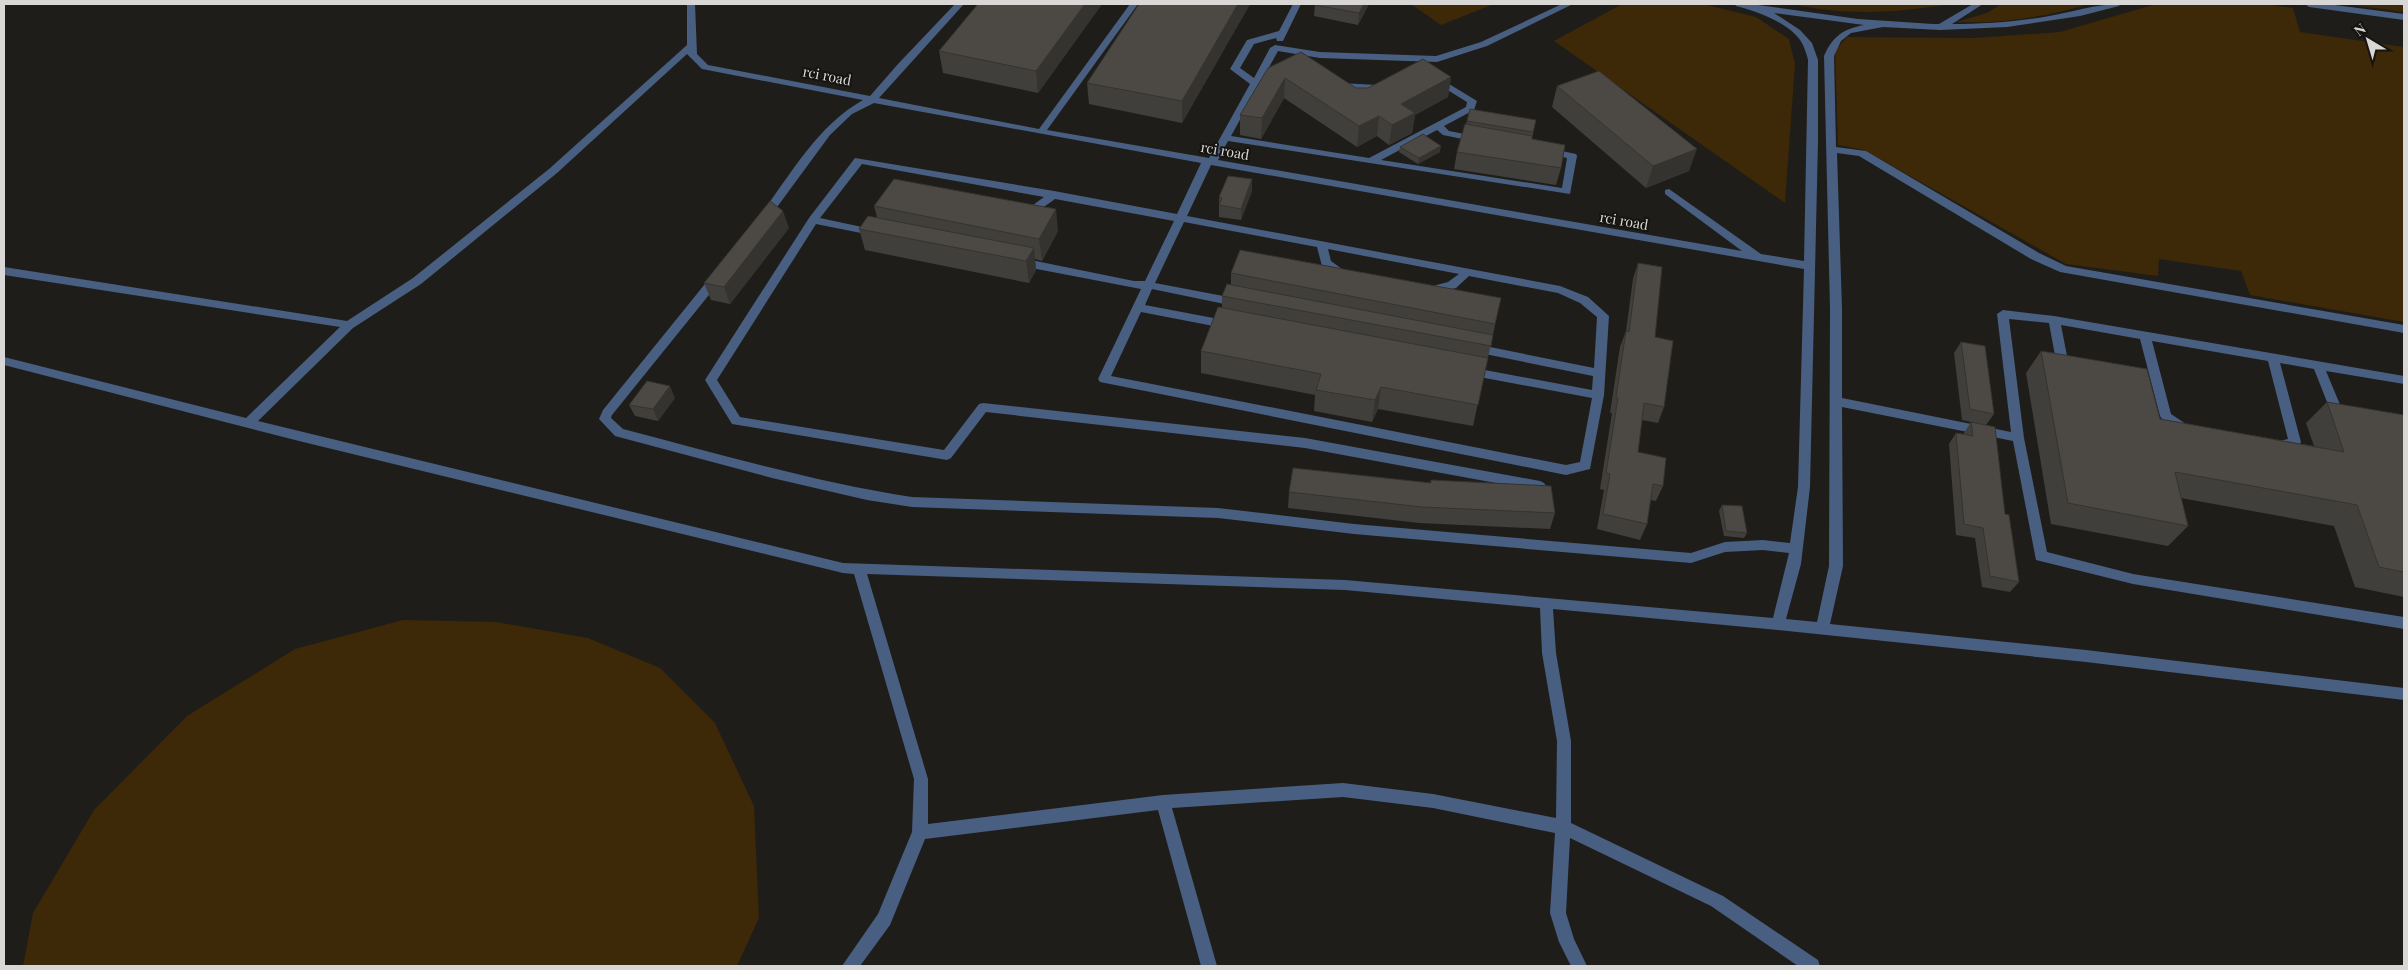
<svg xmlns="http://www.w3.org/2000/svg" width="2408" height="970" viewBox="0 0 2408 970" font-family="'Playfair Display',serif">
  <rect width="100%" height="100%" fill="#1f1d19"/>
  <!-- green -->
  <g fill="#3d2808">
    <path d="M1411,4h83l-53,21z"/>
    <path d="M1622,4h81l53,13 33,22 6,25 -10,139 -231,-162z"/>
    <path d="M1792,4h158c-54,9 -105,12 -158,0z"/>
    <path d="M2001,4h88c-43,13 -89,20 -133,18l31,-9z"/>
    <path d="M2156,4h106l31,4 7,24 104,15v275l-154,-27 -9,-24 -82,-12 -1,17 -92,-12 -202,-114 -26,-5 -3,-94 12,-14 127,1 86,-6z"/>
    <path d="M2346,4h58v8z"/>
    <path d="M403,620l93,2 92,16 72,30 55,55 39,83 5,112 -22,48h-714l10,-53 61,-103 93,-94 108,-67z"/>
  </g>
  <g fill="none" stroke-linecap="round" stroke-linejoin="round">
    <!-- minor -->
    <g fill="#485f81" fill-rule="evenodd">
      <path d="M687,4h8l2,50 11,11 162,31 28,-32 57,-60h9l-85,94 160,31 91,-125h8l-91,126 162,28 41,-74 -20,-15 17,-29 32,-9 14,-27h8l-18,37h-6l-1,-3 -22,6 -14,24 14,10 16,-30 5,-3 45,7 116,4 45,-14 81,-38h11l-86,42 -50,16 -117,-4 -42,-7 -47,85 138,22 97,-51 1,-5 -34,-21v-4l3,-1 41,25 -3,9 -30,16 5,5 31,6 2,2 -5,3 -34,-7 -6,-5 -56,30 181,28 5,-30 -23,-5v-4l4,-1 28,6 1,2 -7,38 -342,-53 -10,19 524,91 -77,-57v-4l4,-1 92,65 43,7 4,-201c-1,-5 -3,-10 -5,-15 -10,-21 -46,-34 -67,-39l-1,-2h16l107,15 75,5h6l34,-20h10l-31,20c30,0 62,-2 92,-7 25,-4 51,-13 76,-13l-1,2 -39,10 -73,11 -67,3 -57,-3 -32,6 -10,8 -7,15 2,91 30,4 173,102 27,13 338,59v8l-344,-61 -29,-13 -172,-103 -22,-3 5,156v89l169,34 -14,-118 6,-4 51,6 350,60v8l-78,-13 15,36 -6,4 -6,-4 -15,-38 -34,-6 21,79 -2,3 -23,6 -6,-5 2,-3 16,-4 -20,-78 -116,-20 19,73 21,14 2,3 -2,3 -4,2 -26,-17 -2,-3 -20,-77 -79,-14 7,36 -6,4 -6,-4 -7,-38 -40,-4 15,119 23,114 86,22 271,43v12l-271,-45 -97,-24 -23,-119 -171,-34 1,159 -13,58 256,26 318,38v12l-318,-38 -308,-32 -225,-21 3,44 15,88v82l152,73 95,64 2,6h-22l-87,-60 -141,-68 -4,75 8,26 13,27h-16l-12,-24 -9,-29 5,-80 -122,-25 -90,-11 -171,11 45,158h-16l-43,-156 -233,29 -35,86 -30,41h-18l36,-52 34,-82 2,-53 -60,-205 -11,-1 -544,-132 -295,-76v-8l242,61 94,-91 -336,-52v-8l343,54 66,-43 136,-109 138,-124zM1774,13l90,12c-21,4 -31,11 -40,31l6,253 -1,257 -12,56 -31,-3 15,-55 9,-77 8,-346v-81l-6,-17 -12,-13zM687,54l15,15 161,31c-45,25 -72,74 -102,114l-1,2 5,3 4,-1 61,-83 22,-21 22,-11 327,60 -24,51 -123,-23 -199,-33 -46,60 -104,162 27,44 215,36 4,-2 35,-46 319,36 235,43 4,-2 2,-3 -2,-3 -4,-2 -235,-43 -322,-35 -4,1 -35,46 -204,-33 -23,-37 99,-156 60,12 5,-3 -5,-3 -56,-12 42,-54 182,33 -11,8 -14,3v4c15,3 25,-5 36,-13l119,22 -29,60h-11l-113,-23 -5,4 5,4 120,23 -43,90 2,3 466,93 24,-6 14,-74 5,-79 -21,-19 -28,-11 -373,-70 24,-51 593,104 -6,218 -8,56 -27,-3 -38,2 -34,11 -337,-29 -136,-16 -306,-11c-98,-15 -193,-43 -289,-68l-12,-11 1,-3 109,-135 1,-3 -5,-4 -4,1 -110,136 -4,9 16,17 157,42 95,22 45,7 306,11 136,16 337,29 34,-11 38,-2 26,3 -16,65 -428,-38 -502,-17 -585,-142 95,-93 68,-44 136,-111zM1184,222l133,25 5,19 22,12 5,-4 -18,-13 -3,-12 131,25 -11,8 -19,5 -2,3 6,4 23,-6 13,-12 89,17 22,10 17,14 -3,51 -119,-24 -6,4 6,4 118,24 -1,14 -123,-23 -6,4 6,4 123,23 -12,64 -14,3 -455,-89 30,-64 88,17 6,-4 -6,-4 -84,-16 7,-16 87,18 6,-4 -6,-4 -84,-16zM867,574l478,16 195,18 2,45 15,88 -1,77 -123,-24 -90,-11 -180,12 -235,29v-45z"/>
      <path d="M2305,4h22l77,10v6l-95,-13z"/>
      <path d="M1385,82l5,3 -10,6 -41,-2 -5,-3 5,-3 39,2z"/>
    </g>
  </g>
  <!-- wall -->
  <g fill="#413f3b">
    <path d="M978,4h124l-64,89 -95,-20 -4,-22z"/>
    <path d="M1250,4l-68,119 -93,-19 -2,-21z"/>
    <path d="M1315,4h54l-11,21 -44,-9z"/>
    <path d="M1268,68l88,20h12l83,-11 -3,20 -33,18 -3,18 -23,12 -12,-9 -20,11 -73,-49 -23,41 -21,-4v-20z"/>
    <path d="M1557,86l132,85 -43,17 -94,-81z"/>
    <path d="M1536,120l-4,19 29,29 -5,17 -102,-16 3,-17 10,-31z"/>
    <path d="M1400,147l40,5 -22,12 -19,-12z"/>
    <path d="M1252,179v12l-11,29 -22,-3v-20z"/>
    <path d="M874,206l184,25 -16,30 -7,-2 1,11 -7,13 -164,-33 -6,-21 18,-12z"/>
    <path d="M789,228l-59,76 -19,-4 -7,-17z"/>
    <path d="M1638,263l17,74 9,70 -6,16 -16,-3 -4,32 25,34 -7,15 -6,-1 -3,24 -7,16 -43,-11 7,-39 -4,-1 12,-76h-2l10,-66 6,-16 7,-52z"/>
    <path d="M1231,273l270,25 -28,128 -95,-17 -6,13 -58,-11 1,-16 -114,-22v-22l21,-43v-12l9,-11z"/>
    <path d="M1961,342l33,72 -8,11 33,157 -9,10 -28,-5 -7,-49 -19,-3 -7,-91 7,-11 8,1v-1l7,-11 -9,-2 -8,-67z"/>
    <path d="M2041,351l119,68 154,27 -8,-23 21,-21 77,13v182l-49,-10 -21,-61 -153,-28 7,28 -20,20 -117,-22 -25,-151z"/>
    <path d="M675,398l-17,23 -23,-5 -6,-11z"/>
    <path d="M1431,480l124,33 -5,16 -131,-6 -131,-15 1,-16 141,-9z"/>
    <path d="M1722,505l25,28 -3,5 -20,-2 -5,-25z"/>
  </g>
  <!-- shaded-wall -->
  <g fill="#353330">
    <path d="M1085,4h17l-64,89 -2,-22z"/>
    <path d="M1238,4h12l-68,119v-22z"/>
    <path d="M1364,4h5l-11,21 1,-12z"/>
    <path d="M1451,77l-3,20 -33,18 -3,18 -23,12 3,-20 9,-21z"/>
    <path d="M1285,78l-1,20 -23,41 1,-21z"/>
    <path d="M1379,116l-2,20 -20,11 2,-21z"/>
    <path d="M1441,146l-1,6 -22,12 1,-6z"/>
    <path d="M1697,149l-8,22 -43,17 7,-22z"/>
    <path d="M1252,179v12l-11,29v-11z"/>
    <path d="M1056,209l2,22 -16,30 -3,-22z"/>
    <path d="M783,211l6,17 -59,76 -6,-17z"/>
    <path d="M1034,248l2,22 -7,13 -3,-22z"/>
    <path d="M670,386l5,12 -17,23 -5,-12z"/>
    <path d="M1381,387l-3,22 -6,13 3,-22z"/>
  </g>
  <!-- building -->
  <g fill="#4c4945" stroke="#353330">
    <path d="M978,4h107l-49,67 -97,-20z"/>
    <path d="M1139,4h99l-56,97 -95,-18z"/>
    <path d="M1315,4h49l-5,9 -44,-8z"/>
    <path d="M1301,52l55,36h12l55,-29 28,18 -50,27 14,9 -23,12 -13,-9 -20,10 -74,-48 -23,40 -22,-3 28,-47z"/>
    <path d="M1599,71l98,78 -44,17 -96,-80z"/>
    <path d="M1470,109l66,11 -3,12 -66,-11z"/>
    <path d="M1465,124l67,12v3l33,6 -4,23 -104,-16z"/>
    <path d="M1423,134l18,12 -22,12 -19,-11z"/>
    <path d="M1228,176l24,3 -11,30 -22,-4 3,-7 -3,-1z"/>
    <path d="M894,179l162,30 -17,30 -165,-33z"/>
    <path d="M770,201l13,10 -59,76 -20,-4z"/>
    <path d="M868,216l166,32 -8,13 -167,-32z"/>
    <path d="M1240,250l261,48 -6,26 -264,-51z"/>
    <path d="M1638,263l24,4 -7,70 18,4 -9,66 -20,-4 -6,49 28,6 -3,28 -10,-2 -6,40 -44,-10 7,-40 -4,-1 12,-75 -2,-1 10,-66 3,1z"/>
    <path d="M1227,284l266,51 -2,11 -269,-50z"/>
    <path d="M1218,307l270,51 -10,47 -97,-18 -6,13 -59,-10 5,-16 -120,-23z"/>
    <path d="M1961,342l24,4 9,68 -24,-5z"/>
    <path d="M2041,351l106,18 13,50 184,33 -17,-50 77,13v157l-25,-5 -22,-62 -182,-33 13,54 -120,-23z"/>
    <path d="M647,381l23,5 -17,23 -24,-4z"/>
    <path d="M1971,422l24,5 10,87 4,1 10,67 -29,-6 -7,-48 -19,-4 -8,-91 17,3z"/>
    <path d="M1293,468l138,15v-3l120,6 4,27 -133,-6 -133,-15z"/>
    <path d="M1722,505l20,1 5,27 -21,-2z"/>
  </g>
  <g text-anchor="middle" stroke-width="4" stroke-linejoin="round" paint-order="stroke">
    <!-- street labels -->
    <g font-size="14" fill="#d9d7d5" stroke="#161410">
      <text transform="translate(827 76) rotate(11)" y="5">rci road</text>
      <text transform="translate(1225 151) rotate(10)" y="5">rci road</text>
      <text transform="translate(1624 221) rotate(10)" y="5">rci road</text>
    </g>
  </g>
  <!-- border -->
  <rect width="2408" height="970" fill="none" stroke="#d9d7d5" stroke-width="10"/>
  <!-- north arrow -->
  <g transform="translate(2368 40) rotate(322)" stroke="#161410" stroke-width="4" paint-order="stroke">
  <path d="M0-4L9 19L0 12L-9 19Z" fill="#d9d7d5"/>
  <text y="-8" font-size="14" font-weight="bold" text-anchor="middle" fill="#d9d7d5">N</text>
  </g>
</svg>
